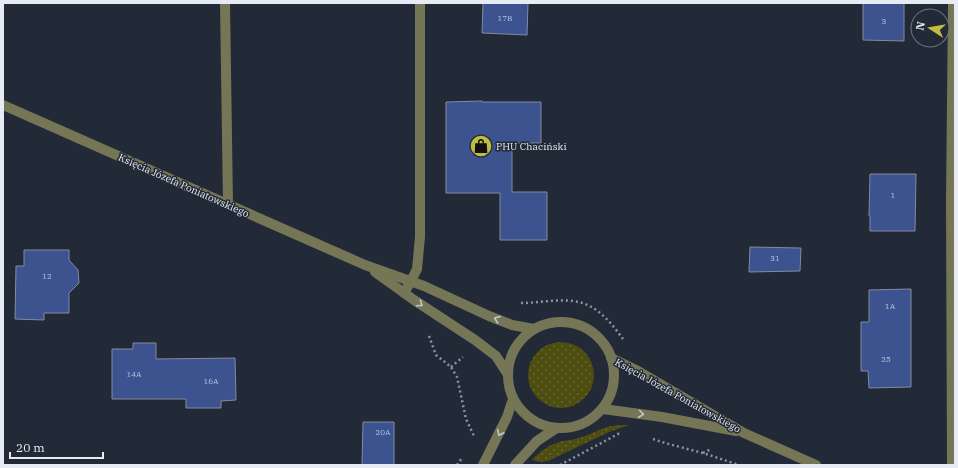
<svg xmlns="http://www.w3.org/2000/svg" width="958" height="468" viewBox="0 0 958 468" font-family="'IBM Plex Serif',serif">
  <defs>
    <pattern id="grass-dots" width="8" height="8" patternUnits="userSpaceOnUse"><rect width="8" height="8" fill="#4d4d0f"/><path d="M2 2h.1M6 6h.1" fill="none" stroke="#676733" stroke-width="1.8" stroke-linecap="round"/></pattern>
  </defs>
  <rect width="100%" height="100%" fill="#222937"/>
  <!-- grass -->
  <g fill="url(#grass-dots)">
    <circle cx="561" cy="375" r="33"/>
    <path d="M629,425l-20,7 -61,29 -8,1 -8,-2c9,-10 18,-16 31,-19 5,-1 10,-1 15,-3 9,-2 16,-6 23,-9 9,-4 19,-4 28,-4z"/>
  </g>
  <!-- building -->
  <g fill="#3c5390" stroke="#838b9d">
    <path d="M483,3h45l-1,32 -45,-2z"/>
    <path d="M863,3h41v38l-41,-1z"/>
    <path d="M482,101v1h59v41h-29v49h35v48h-47v-47h-54v-91z"/>
    <path d="M870,174h46l-1,57h-45v-15h-1z"/>
    <path d="M750,247l51,1 -1,23 -51,1z"/>
    <path d="M24,250h45v10l9,10 1,13 -10,10v20h-25v7l-29,-1 1,-53h8z"/>
    <path d="M911,289v98l-42,1 -1,-17h-7v-49h8v-32z"/>
    <path d="M133,343h23v16l79,-1 1,42 -15,1v7h-35v-9h-74v-50h21z"/>
    <path d="M363,422h31v43h-32z"/>
  </g>
  <g fill="none" stroke-linecap="round" stroke-linejoin="round">
    <!-- path -->
    <g stroke="#8e949f" stroke-width="2.5" stroke-dasharray="2 3" stroke-linecap="butt">
      <path d="M521,303c19,0 39,-5 58,-1 20,5 33,22 44,37"/>
      <path d="M429,336l7,19 15,12 6,10 9,42 8,17"/>
      <path d="M451,367l12,-10"/>
      <path d="M653,439l12,4 38,10 36,12"/>
      <path d="M703,453l8,-4"/>
      <path d="M457,465l5,-7"/>
      <path d="M560,465l60,-32"/>
    </g>
    <!-- minor -->
    <g stroke="#757656" stroke-width="10">
      <path d="M225,3l3,201"/>
      <path d="M3,105l362,160 59,21 65,30 23,9 22,4"/>
      <path d="M375,272l39,28 61,40 21,16 11,17"/>
      <path d="M404,293l7,-12 6,-12 3,-32v-234"/>
      <circle cx="561" cy="375" r="53"/>
      <path d="M611,358l27,13 106,62 72,32"/>
      <path d="M603,409l59,8 74,14"/>
      <path d="M483,465l24,-48 6,-18"/>
      <path d="M515,465l22,-24 18,-12"/>
      <path d="M952,465l-1,-265 2,-197"/>
    </g>
  </g>
  <!-- one-way arrows -->
  <defs><path id="oneway-chevron" d="M-2-3.5L2.5 0L-2 3.5" fill="none" stroke-width="1.6" stroke-linecap="round" stroke-linejoin="round"/></defs>
  <g stroke="#c4c8c5">
    <use href="#oneway-chevron" transform="translate(420 304) rotate(34)"/>
    <use href="#oneway-chevron" transform="translate(497 319) rotate(-159)"/>
    <use href="#oneway-chevron" transform="translate(641 414) rotate(8)"/>
    <use href="#oneway-chevron" transform="translate(500 433) rotate(116)"/>
  </g>
  <!-- icons -->
  <defs>
    <g id="shop-disc" transform="scale(1.15)"><circle r="9.5" fill="#bfbe41" stroke="#222937"/><path d="M-5-2.5h2.3a2.7 3.5 0 0 1 5.4 0H5L5.5 6h-11ZM-1.5-2.5h3a1.5 2.3 0 0 0-3 0Z" fill="#111"/></g>
  </defs>
  <g fill-rule="evenodd">
    <use href="#shop-disc" x="481" y="146"/>
  </g>
  <g text-anchor="middle" stroke-width="3" stroke-linejoin="round" paint-order="stroke">
    <!-- number labels -->
    <g font-size="8" fill="#bcc5db">
      <text x="505" y="21">17B</text>
      <text x="884" y="24">3</text>
      <text x="893" y="198">1</text>
      <text x="775" y="261">31</text>
      <text x="47" y="279">12</text>
      <text x="890" y="309">1A</text>
      <text x="886" y="362">25</text>
      <text x="134" y="377">14A</text>
      <text x="211" y="384">16A</text>
      <text x="383" y="435">20A</text>
    </g>
    <!-- poi labels -->
    <g font-size="10" fill="#e6ebf4" stroke="#222937" text-anchor="start">
      <text x="496" y="150">PHU Chaciński</text>
    </g>
    <!-- street labels -->
    <g font-size="10" fill="#e6ebf4" stroke="#222937">
      <text transform="translate(184 185) rotate(24)" y="4">Księcia Józefa Poniatowskiego</text>
      <text transform="translate(678 395) rotate(29)" y="4">Księcia Józefa Poniatowskiego</text>
    </g>
  </g>
  <!-- border -->
  <rect width="958" height="468" fill="none" stroke="#e6ebf4" stroke-width="8"/>
  <!-- north arrow -->
  <g transform="translate(930 28) rotate(282)"><circle r="19" fill="#222937" stroke="#707783"/>
  <path d="M0-3L7 15L0 10L-7 15Z" fill="#bfbe41"/>
  <text y="-6" font-size="11" font-weight="bold" text-anchor="middle" fill="#e6ebf4">N</text>
  </g>
  <!-- scale -->
  <path d="M10 452v6h93v-6" fill="none" stroke="#e6ebf4" stroke-width="2"/>
  <text x="16" y="452" font-size="12" fill="#e6ebf4" stroke="#222937" stroke-width="3" paint-order="stroke">20 m</text>
</svg>
